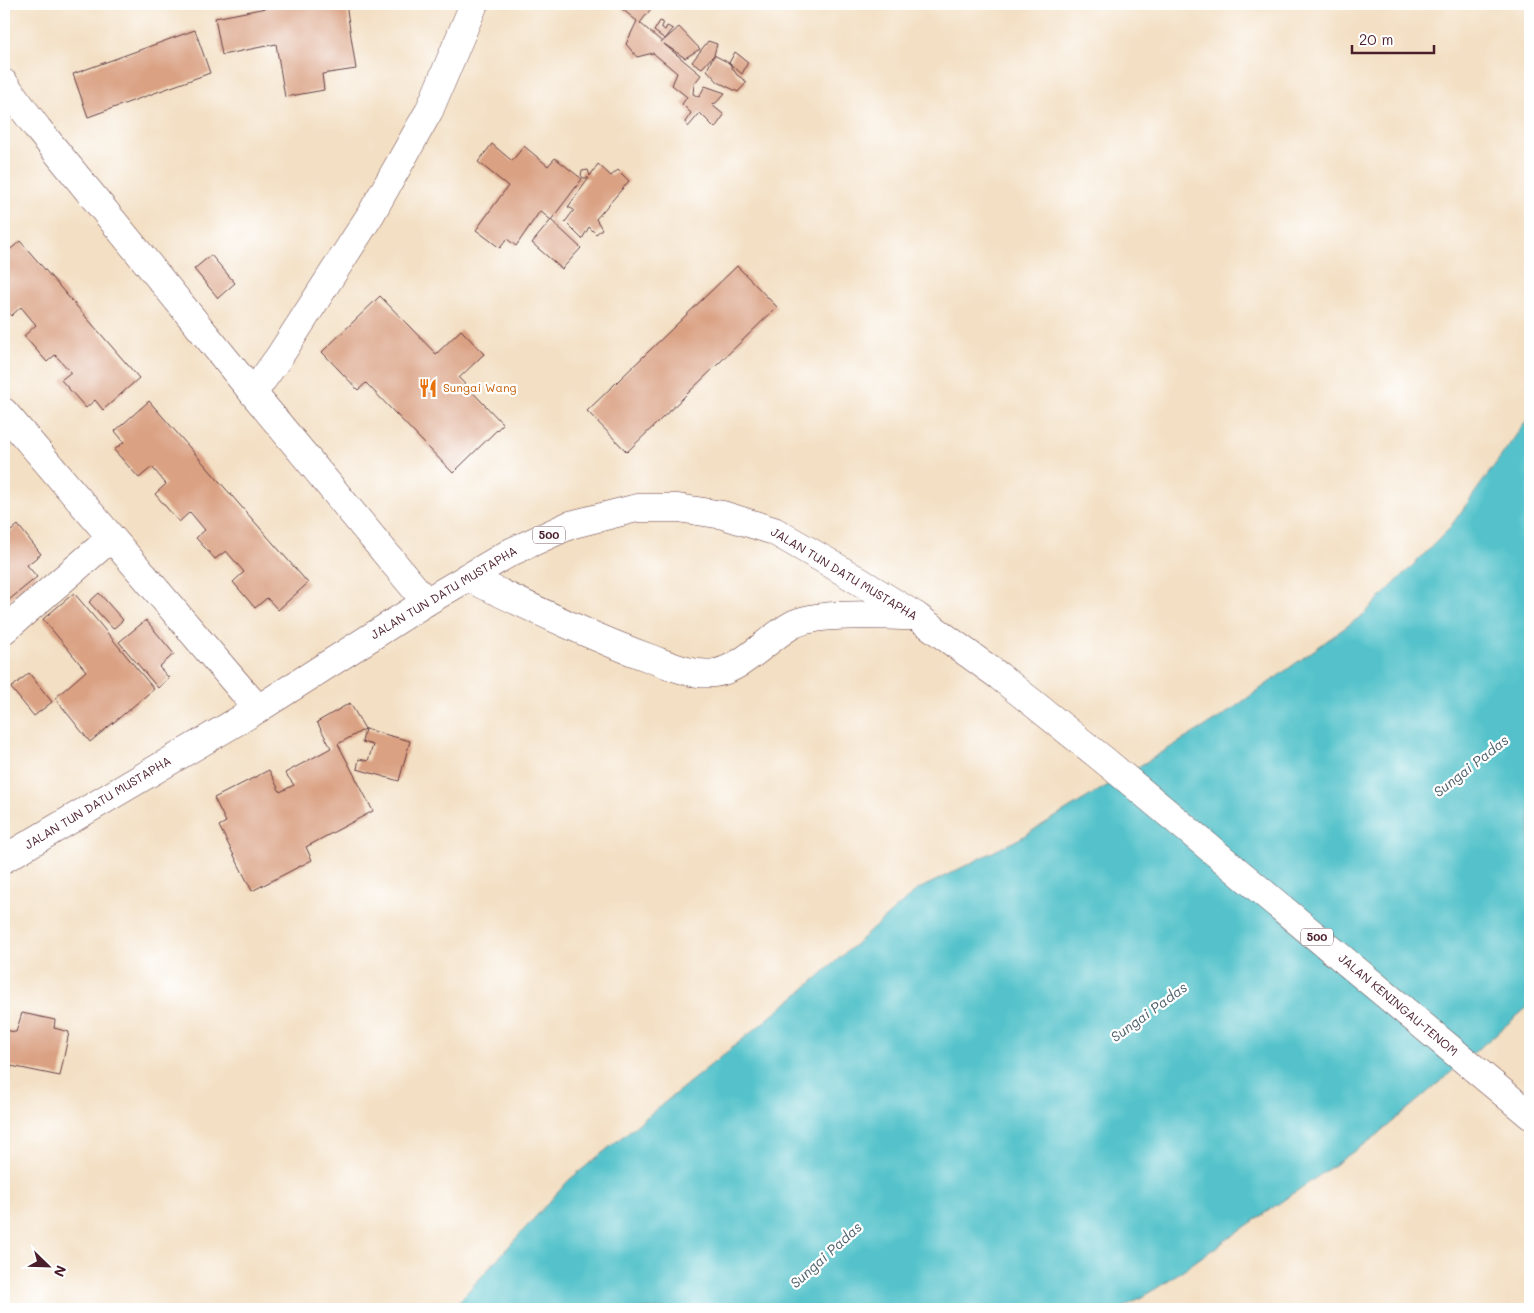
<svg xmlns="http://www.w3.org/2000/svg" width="1534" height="1313" viewBox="0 0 1534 1313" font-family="Mali,sans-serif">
  <rect width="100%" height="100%" fill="#fff"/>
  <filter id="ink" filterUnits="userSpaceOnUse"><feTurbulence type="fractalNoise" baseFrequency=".02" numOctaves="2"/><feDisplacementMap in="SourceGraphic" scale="10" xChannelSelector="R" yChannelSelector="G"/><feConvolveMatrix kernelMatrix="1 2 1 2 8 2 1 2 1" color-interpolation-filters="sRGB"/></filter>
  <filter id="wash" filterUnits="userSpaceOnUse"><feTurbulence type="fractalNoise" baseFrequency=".0096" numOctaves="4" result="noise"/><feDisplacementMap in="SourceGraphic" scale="20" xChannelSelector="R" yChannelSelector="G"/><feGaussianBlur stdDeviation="1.12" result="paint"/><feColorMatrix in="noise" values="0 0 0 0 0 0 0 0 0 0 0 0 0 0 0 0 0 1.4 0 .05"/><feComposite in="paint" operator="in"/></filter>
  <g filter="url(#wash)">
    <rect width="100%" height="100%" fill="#f3dfc3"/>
    <!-- water -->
    <path fill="#54c2cb" stroke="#4f707b" d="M1530,416v589l-154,131 -219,152 -36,21h-669l117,-129 233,-189 115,-101 100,-50 207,-125 140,-101 84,-84z"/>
    <g id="blocks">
      <!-- building -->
      <g fill="#daa183">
        <path d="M286,4h60l10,65 -34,5 2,16 -39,7 -9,-53 -54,11 -7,-37z"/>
        <path d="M626,4h26l2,1 -14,18 22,19 17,-15 21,22 -15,9 -21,-14 37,31 -7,9 -1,10 6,3 6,-11 20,7 -9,10 -5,1 13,11 -9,13 -15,-15 -12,14 -3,-5 6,-9 -9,-9 5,-7 -15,-12 5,-12 -24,-20 -16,4 -11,-13 11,-23 -15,-12z"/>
        <path d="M660,21l3,1 -2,5 4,3 2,-4 6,3 -8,10 -11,-8z"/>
        <path d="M195,30l15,43 -122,44 -15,-43z"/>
        <path d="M708,41l9,3 -3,11 15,8 6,-11 13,10 -6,12 -13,-11 8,12 10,7 -9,10 -20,-10 -11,-12 7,-15 -12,13 -10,-6z"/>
        <path d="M492,144l20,17 12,-15 24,20 7,-8 27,21 -31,41 -11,-9 -24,35 -9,-7 -7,9 -24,-18 32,-44 -30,-24z"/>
        <path d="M598,164l13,12 7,-6 11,11 -33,38 6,10 -6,5 -7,-7 -7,12 -17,-17 9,-12 -6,-3 21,-29h-6l-2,-3 1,-4 6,-1 2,6z"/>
        <path d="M551,220l30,28 -19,21 -30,-26z"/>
        <path d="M20,241l119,137 -36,32 -8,-10 -9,8 -25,-28 10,-8 -16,-17 -8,7 -23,-26 12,-11 -15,-18 -10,9 -7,-9v-52z"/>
        <path d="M211,255l24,28 -17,15 -24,-29z"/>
        <path d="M737,266l40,41 -150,145 -40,-41z"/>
        <path d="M380,296l56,58 25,-24 23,24 -25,24 44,46 -50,49 -87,-90 -8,7 -36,-38z"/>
        <path d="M149,401l159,182 -30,27 -11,-12 -12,10 -22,-26 11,-10 -18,-21 -11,8 -19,-21 9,-8 -15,-18 -11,10 -24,-28 11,-10 -14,-17 -13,11 -25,-28 10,-8 -9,-11z"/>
        <path d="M18,525l23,29 -14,11 10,12 -33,27v-67z"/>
        <path d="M74,593l80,96 -64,53 -35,-44 31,-27 -43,-52z"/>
        <path d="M99,593l24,27 -10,9 -24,-27z"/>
        <path d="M146,620l28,34 -15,13 10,11 -11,10 -39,-46z"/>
        <path d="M29,673l23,29 -18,14 -23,-28z"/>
        <path d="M350,703l15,26 -27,15 35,67 -67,36 6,13 -60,31 -33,-65 7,-4 -12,-24 55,-28 11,22 14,-7 -9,-12 46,-25 -14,-26z"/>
        <path d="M365,729l45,12 -11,40 -42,-12 2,-10 9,2 5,-16 -11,-3z"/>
        <path d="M22,1013l33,7 -1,8 15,4 -9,44 -49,-10 -1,9 -6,-1v-44l12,2z"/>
      </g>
    </g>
  </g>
  <g filter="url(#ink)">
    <use href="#blocks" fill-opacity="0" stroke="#633c42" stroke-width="1"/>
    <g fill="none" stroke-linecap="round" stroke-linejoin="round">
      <!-- minor casing -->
      <g stroke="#633c42" stroke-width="29">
        <g id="minor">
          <path d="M4,83l34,46 215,264 173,209"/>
          <path d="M253,393l26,-36 92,-143 58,-103 45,-107"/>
          <path d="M4,412l254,297"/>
          <path d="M467,577c61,29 122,59 185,82 19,7 41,17 63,14 27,-4 53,-35 77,-48 25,-14 93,-9 124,-9"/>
          <path d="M4,630l107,-92"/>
        </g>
      </g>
      <!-- major casing -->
      <g stroke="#633c42" stroke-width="29">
        <path id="major" d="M4,859l254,-150 168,-107 85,-50 59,-27 67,-17h41l45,7 51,16 54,31 88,54 83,60 105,84 426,355"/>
      </g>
      <!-- minor -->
      <use href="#minor" stroke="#fff" stroke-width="28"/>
      <!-- major -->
      <use href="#major" stroke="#fff" stroke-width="28"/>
    </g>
  </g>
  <!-- icons -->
  <defs>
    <g id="restaurant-bare" transform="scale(1.5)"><path d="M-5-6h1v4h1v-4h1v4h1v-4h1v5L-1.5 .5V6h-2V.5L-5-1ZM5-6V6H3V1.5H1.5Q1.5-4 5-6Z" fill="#e8710a" stroke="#fff" stroke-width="2.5" paint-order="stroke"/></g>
  </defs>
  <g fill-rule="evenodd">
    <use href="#restaurant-bare" x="428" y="388"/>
  </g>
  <g text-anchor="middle" stroke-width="4.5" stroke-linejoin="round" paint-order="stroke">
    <!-- shield labels -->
    <g fill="#fff" stroke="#80626b" stroke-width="1">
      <rect x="533" y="526.5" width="32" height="17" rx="4"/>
      <rect x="1301" y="928.5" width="32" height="17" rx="4"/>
    </g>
    <g font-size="11" font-weight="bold" fill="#4a1f2b">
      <text x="549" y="539">500</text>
      <text x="1317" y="941">500</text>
    </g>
    <!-- food labels -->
    <g font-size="12" fill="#c56008" stroke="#fff" text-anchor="start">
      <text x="443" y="392">Sungai Wang</text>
    </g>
    <!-- street labels -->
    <g font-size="12" fill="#4a1f2b" stroke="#fff">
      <text transform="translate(844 574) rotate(31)" y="4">JALAN TUN DATU MUSTAPHA</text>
      <text transform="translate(444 593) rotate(-31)" y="4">JALAN TUN DATU MUSTAPHA</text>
      <text transform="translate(98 803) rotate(-31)" y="4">JALAN TUN DATU MUSTAPHA</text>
      <text transform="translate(1398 1005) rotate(40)" y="4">JALAN KENINGAU-TENOM</text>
    </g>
    <!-- water labels -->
    <g font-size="14" font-style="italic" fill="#4e606b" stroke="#fff">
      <text transform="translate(1471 766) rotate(-38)" y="5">Sungai Padas</text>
      <text transform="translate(1149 1012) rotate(-36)" y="5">Sungai Padas</text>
      <text transform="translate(826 1255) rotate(-42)" y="5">Sungai Padas</text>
    </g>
  </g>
  <!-- margin -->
  <rect width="1534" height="1313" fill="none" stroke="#fff" stroke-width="20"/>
  <!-- north arrow -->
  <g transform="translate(48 1266) rotate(113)" stroke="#ffffff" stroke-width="4" paint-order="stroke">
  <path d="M0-4L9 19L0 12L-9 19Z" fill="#4a1f2b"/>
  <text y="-8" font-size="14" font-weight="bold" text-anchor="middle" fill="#4a1f2b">N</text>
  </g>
  <!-- scale -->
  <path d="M1352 45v8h82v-8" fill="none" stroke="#4a1f2b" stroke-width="2.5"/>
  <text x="1359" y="45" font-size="15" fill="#4a1f2b" stroke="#ffffff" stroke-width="4" paint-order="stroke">20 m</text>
</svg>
